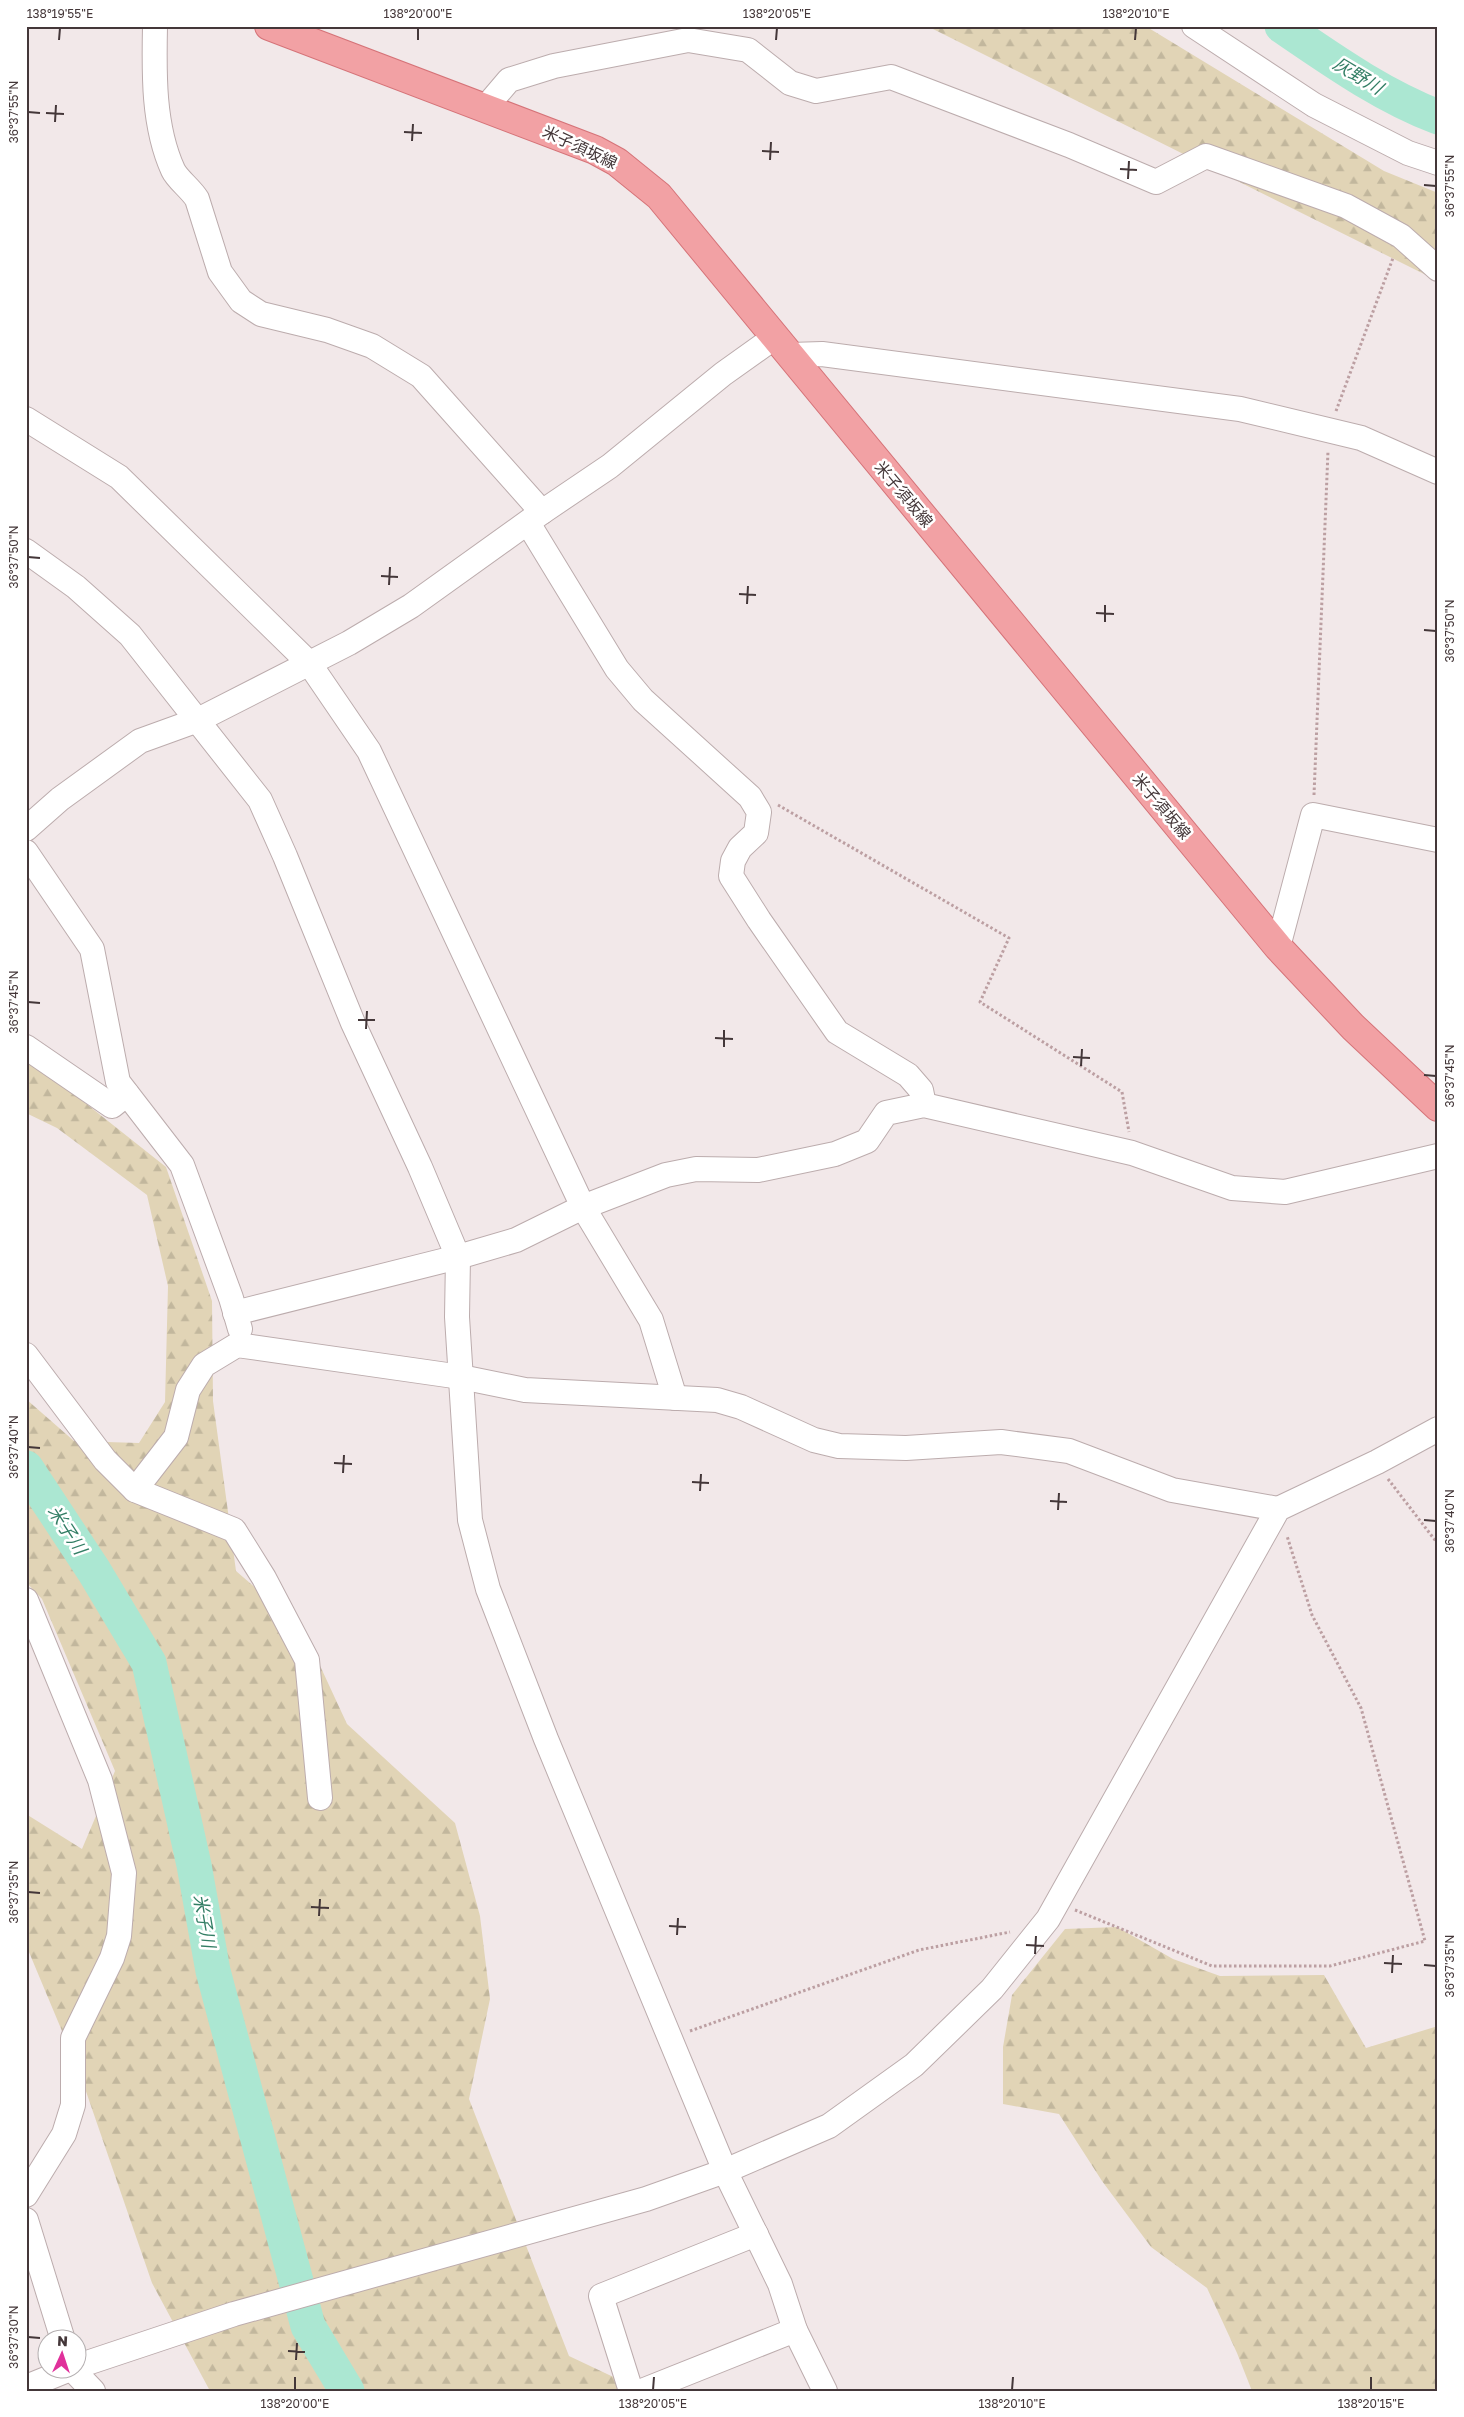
<svg xmlns="http://www.w3.org/2000/svg" width="1464" height="2417" viewBox="0 0 1464 2417" font-family="'Golos Text','Noto Sans JP',sans-serif">
  <defs>
    <pattern id="forest-firs" width="22" height="20" patternUnits="userSpaceOnUse" patternTransform="scale(1.25)"><rect width="22" height="20" fill="#e1d4b6"/><path d="M5 1l3.5 6h-7zM16 11l3.5 6h-7z" fill="#c2b79d"/></pattern>
  </defs>
  <rect width="100%" height="100%" fill="#f2e8e9"/>
  <!-- forest -->
  <g fill="url(#forest-firs)">
    <path d="M927,26l220,1 237,144 54,22v88z"/>
    <path d="M26,1056l140,111 46,134 1,100 23,170 67,58 44,95 108,99 25,93 10,83 -21,100 100,257 74,35h-433l-58,-108 -72,-209 -54,-129v-131l56,35 33,-78 -73,-172 -16,-17v-183l48,42 65,2 26,-41 3,-116 -21,-91 -90,-67 -31,-15z"/>
    <path d="M1117,1927l56,32 47,17 104,-1 42,73 72,-22v365h-186l-15,-38 -30,-65 -56,-41 -49,-66 -43,-67 -56,-10v-57l9,-52 53,-66z"/>
  </g>
  <g fill="none" stroke-linecap="round" stroke-linejoin="round">
    <!-- river -->
    <g stroke="#abe7d2" stroke-width="35">
      <path d="M1282,26c50,34 99,69 156,91"/>
      <path d="M26,1468l68,103 55,92 45,202 19,106 95,355 39,65"/>
    </g>
    <!-- minor casing -->
    <g stroke="#bcacad" stroke-width="26">
      <g id="minor">
        <path d="M155,26c-1,47 -2,100 18,144 4,9 18,19 24,29l23,73 21,29 20,13 66,16 45,16 49,30 121,136"/>
        <path d="M1194,26l120,79 94,48 30,10"/>
        <path d="M486,107l23,-27 45,-14 134,-26 60,10 42,33 26,8 75,-14 178,68 87,37 50,-26 140,50 55,30 37,33"/>
        <path d="M790,355l32,-1 418,55 121,29 77,34"/>
        <path d="M26,419l93,58 190,186 60,88 214,456 68,113 24,78"/>
        <path d="M528,523l89,146 26,31 107,97 9,15 -3,21 -16,15 -7,13 -2,15 28,44 78,112 71,43 13,15 3,15"/>
        <path d="M26,551l50,36 54,48 130,165 25,56 68,167 67,144 38,90 -1,60 13,203 18,69 58,150 179,432 55,113 15,46 30,61"/>
        <path d="M26,829l34,-30 80,-58 58,-21 151,-77 62,-37 131,-94 68,-46 113,-92 52,-37"/>
        <path d="M26,852l66,97 26,133 64,83 49,133 9,31"/>
        <path d="M1278,947l35,-132 125,25"/>
        <path d="M26,1047l86,59 15,-12"/>
        <path d="M235,1313l223,-56 58,-17 67,-33 83,-32 30,-6 62,1 77,-16 32,-13 19,-28 38,-8 208,48 100,35 53,4 153,-36"/>
        <path d="M26,1355l79,105 30,30 99,40 30,48 43,82 13,138"/>
        <path d="M135,1490l41,-53 12,-47 16,-25 33,-20 224,32 64,13 192,10 24,7 73,33 25,6 67,2 95,-6 68,9 103,39 106,19"/>
        <path d="M26,1600l74,180 24,93 -5,63 -7,22 -39,80v67l-9,29 -38,61"/>
        <path d="M26,2220l37,120"/>
        <path d="M78,2366l156,-52 412,-115 79,-28 104,-45 85,-61 78,-76 56,-70 230,-410 99,-47 61,-33"/>
        <path d="M73,2370l20,21"/>
        <path d="M26,2387l42,-17"/>
        <path d="M631,2391l-30,-95 155,-62"/>
        <path d="M642,2391l153,-61"/>
      </g>
    </g>
    <!-- major casing -->
    <g stroke="#d57378" stroke-width="30">
      <path id="major" d="M269,26l326,124 22,12 42,34 619,751 75,80 85,80"/>
    </g>
    <!-- path -->
    <g stroke="#bc9fa2" stroke-width="3" stroke-dasharray="2.5 2.5" stroke-linecap="butt">
      <path d="M1336,411l57,-153"/>
      <path d="M1314,795l14,-344"/>
      <path d="M778,805l231,133 -29,64 142,90 7,40"/>
      <path d="M1388,1479l50,65"/>
      <path d="M1075,1910l137,56h118l95,-25 -64,-233 -49,-93 -25,-79"/>
      <path d="M690,2031l229,-81 91,-18"/>
    </g>
    <!-- minor -->
    <use href="#minor" stroke="#fff" stroke-width="24"/>
    <!-- major -->
    <use href="#major" stroke="#f2a1a4" stroke-width="28"/>
  </g>
  <!-- ticks -->
  <path fill="none" stroke="#443739" stroke-width="2" d="M59,40l1,-12M418,40v-12M776,40l1,-12M1135,40l1,-12M28,112l12,1M46,113l18,1M55,122l1,-17M404,132l18,1M412,141l1,-17M762,151l17,1M770,160l1,-18M1120,169l17,1M1128,179l1,-18M1424,185l12,1M28,557l12,1M381,576l17,1M389,585l1,-18M739,594l17,1M747,604l1,-18M1096,613l18,1M1105,622v-17M1424,630l12,1M28,1002l12,1M358,1020h17M366,1029l1,-18M715,1038l18,1M724,1047v-17M1073,1057l17,1M1081,1066l1,-17M1424,1075l12,1M28,1447l12,1M334,1463l18,1M343,1473l1,-18M692,1482l17,1M700,1491l1,-17M1050,1501l17,1M1058,1510l1,-17M1424,1520l12,1M28,1892l12,1M311,1907l18,1M319,1916l1,-17M669,1926l17,1M677,1935l1,-17M1026,1945l18,1M1035,1954l1,-18M1384,1963l18,1M1424,1965l12,1M1392,1973l1,-18M28,2337l12,1M288,2351l17,1M296,2360l1,-17M295,2390v-13M653,2390l1,-13M1012,2390l1,-13M1371,2390v-13"/>
  <g text-anchor="middle" stroke-width="5" stroke-linejoin="round" paint-order="stroke">
    <!-- street labels -->
    <g font-size="16" fill="#443739" stroke="#fff">
      <text transform="translate(580 147) rotate(25)" y="6">米子須坂線</text>
      <text transform="translate(904 494) rotate(50)" y="6">米子須坂線</text>
      <text transform="translate(1162 806) rotate(50)" y="6">米子須坂線</text>
    </g>
    <!-- water labels -->
    <g font-size="18" font-style="italic" fill="#337e65" stroke="#fff">
      <text transform="translate(1358 76) rotate(31)" y="6">灰野川</text>
      <text transform="translate(67 1530) rotate(57)" y="6">米子川</text>
      <text transform="translate(204 1921) rotate(80)" y="6">米子川</text>
    </g>
  </g>
  <!-- border -->
  <rect width="1464" height="2417" fill="none" stroke="#ffffff" stroke-width="55"/>
  <!-- north arrow -->
  <g transform="translate(62 2354) rotate(3)"><circle r="24" fill="#ffffff" stroke="#b4afb0"/>
  <path d="M0-4L9 19L0 12L-9 19Z" fill="#e0319b"/>
  <text y="-8" font-size="14" font-weight="bold" text-anchor="middle" fill="#443739">N</text>
  </g>
  <rect x="28" y="28" width="1408" height="2362" fill="none" stroke="#443739" stroke-width="2"/>
  <g font-size="12" text-anchor="middle" fill="#443739">
    <text x="60" y="18">138°19'55"E</text>
    <text x="418" y="18">138°20'00"E</text>
    <text x="777" y="18">138°20'05"E</text>
    <text x="1136" y="18">138°20'10"E</text>
    <text transform="translate(14 112) rotate(-90)" y="4">36°37'55"N</text>
    <text transform="translate(1450 186) rotate(-90)" y="4">36°37'55"N</text>
    <text transform="translate(14 557) rotate(-90)" y="4">36°37'50"N</text>
    <text transform="translate(1450 631) rotate(-90)" y="4">36°37'50"N</text>
    <text transform="translate(14 1002) rotate(-90)" y="4">36°37'45"N</text>
    <text transform="translate(1450 1076) rotate(-90)" y="4">36°37'45"N</text>
    <text transform="translate(14 1447) rotate(-90)" y="4">36°37'40"N</text>
    <text transform="translate(1450 1521) rotate(-90)" y="4">36°37'40"N</text>
    <text transform="translate(14 1892) rotate(-90)" y="4">36°37'35"N</text>
    <text transform="translate(1450 1966) rotate(-90)" y="4">36°37'35"N</text>
    <text transform="translate(14 2337) rotate(-90)" y="4">36°37'30"N</text>
    <text x="295" y="2408">138°20'00"E</text>
    <text x="653" y="2408">138°20'05"E</text>
    <text x="1012" y="2408">138°20'10"E</text>
    <text x="1371" y="2408">138°20'15"E</text>
  </g>
</svg>
